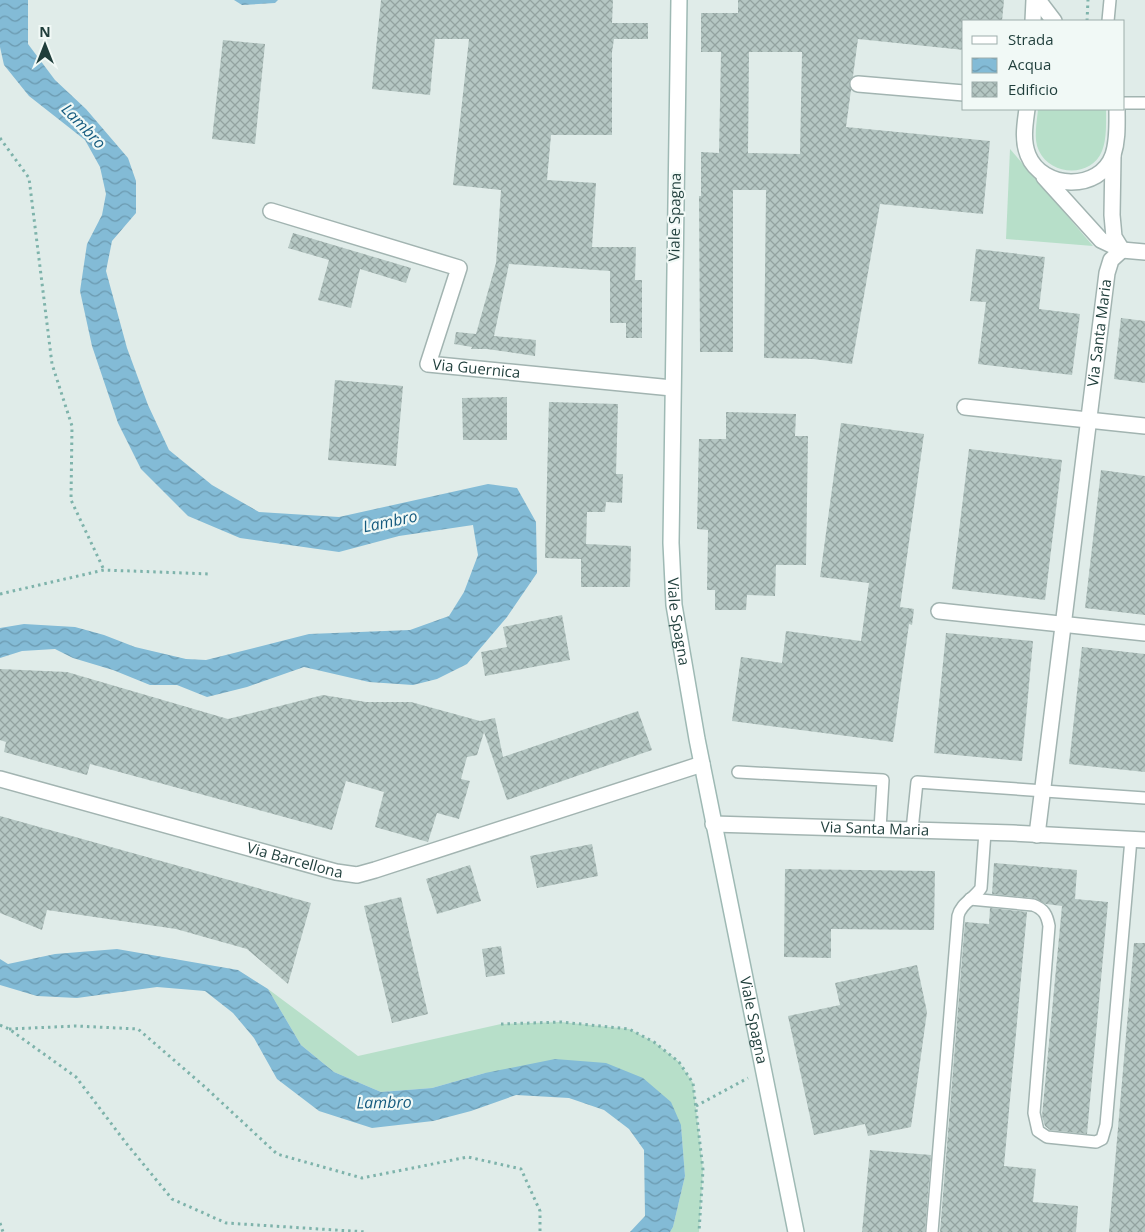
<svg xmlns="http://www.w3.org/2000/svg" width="1145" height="1232" viewBox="0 0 1145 1232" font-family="'Open Sans',sans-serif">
  <defs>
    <pattern id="water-waves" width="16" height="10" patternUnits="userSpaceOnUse" patternTransform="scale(1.25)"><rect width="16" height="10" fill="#83bbd6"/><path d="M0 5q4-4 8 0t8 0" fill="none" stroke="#6b99af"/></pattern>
    <pattern id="building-cross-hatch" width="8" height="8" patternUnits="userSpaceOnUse" patternTransform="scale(1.25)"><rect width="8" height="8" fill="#b5c7c3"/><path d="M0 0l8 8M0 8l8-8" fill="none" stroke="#93a3a0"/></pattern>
  </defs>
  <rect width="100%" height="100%" fill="#e0ece9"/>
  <!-- grass -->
  <g fill="#b7dfc9">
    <path d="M1038,109h68c0,13 1,30 -4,42 -11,27 -51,25 -63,0 -6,-12 -2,-29 -1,-42z"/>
    <path d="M1010,149l83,97 -87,-7z"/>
    <path d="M268,989l90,67 143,-32 60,-2 68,7 25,13 25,20 14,21 10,87 -4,62h-29l3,-5 12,-51 -4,-51 -196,-52 -53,15 -51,4 -47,-20 -33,-27z"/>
  </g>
  <!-- water -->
  <g fill="url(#water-waves)">
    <path d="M0,0h28v44l27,36 31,29 42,49 8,23v32l-24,28 -6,30 21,77 21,57 21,45 43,35 47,27 80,5 149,-33 29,4 19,34 1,51 -30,44 -40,47 -30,15 -24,6 -44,-3 -65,-15 -57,20 -40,10 -30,-12h-27l-37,-15 -40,-12 -18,-9 -33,2 -22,7v-30l24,-4 51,3 29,8 31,12 51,12 20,1 103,-26 101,-4 39,-14 15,-24 14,-37 -5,-30 -74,11 -60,16 -99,-14 -52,-22 -47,-47 -23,-46 -26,-77 -12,-55 7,-47 15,-29 4,-21 -6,-27 -15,-27 -56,-44 -25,-31 -4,-18z"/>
    <path d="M234,0h44l-3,3 -33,2z"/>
    <path d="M117,949l121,21 30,19 33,56 33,27 47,20 51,-4 53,-15 70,-14 51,4 37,15 28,24 10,23 4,51 -12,51 -3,5h-40l15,-16 -1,-66 -15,-21 -25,-19 -35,-12 -53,-3 -45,16 -38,10 -61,7 -53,-17 -42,-32 -23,-41 -21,-25 -28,-22 -48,-4 -80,11 -40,-2 -37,-11v-26l8,5 47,-10z"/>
  </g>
  <!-- building -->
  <g fill="url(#building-cross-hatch)" fill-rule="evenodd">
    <path d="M381,0h232l-1,23h36v16h-34l-2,13v83h-61l-4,45 49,3 -4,64h44l-1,33h7v58h-16v-15h-16v-52l-101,-7 -15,72 42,4 -1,16 -48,-7h-16l1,-2 -18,-3 2,-12 20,2 20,-71 5,-73 -48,-5 16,-146h-34l-5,56 -58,-6z"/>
    <path d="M738,0h266l-2,21h-38v29l-106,-11 -5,37 -4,7 2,7 -5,37 144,14 -7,73 -103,-10 -28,160 -39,-5 -49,-1 2,-168h-33v162h-33l-1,-156h2v-44l18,1 2,-101h-20v-39h37zM749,52h53l-2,102 -52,-1z"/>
    <path d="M223,40l42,4 -10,100 -43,-5z"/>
    <path d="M293,233l118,35 -5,15 -46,-14 -9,39 -33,-8 11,-40 -41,-12z"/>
    <path d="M976,249l69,8 -6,52 41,5 -8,61 -94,-11 8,-62 -16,-1z"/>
    <path d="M1121,318l24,3v62l-31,-4z"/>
    <path d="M335,380l68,6 -7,80 -68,-6z"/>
    <path d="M507,397v43h-44l-1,-42z"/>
    <path d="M549,402l69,2 -2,70h7l-1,29 -16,-1 -1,10h-18l-1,32 45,2 -1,41h-49v-28l-36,-1z"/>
    <path d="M726,412l70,2 -1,22h13l-2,129h-30l-1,31 -28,-1 -1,15h-31v-20h-8l1,-60 -11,-1 2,-90h27z"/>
    <path d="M841,423l83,11 -24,173 14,2 -2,16 -3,-1 -16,118 -161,-21 9,-64 41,6 4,-32 75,10 8,-58 -49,-6z"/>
    <path d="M969,449l93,11 -17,140 -93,-11z"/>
    <path d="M1101,470l44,6v139l-60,-7z"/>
    <path d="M562,615l8,45 -85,16 -4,-24 26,-5 -4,-20z"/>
    <path d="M946,633l87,8 -11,120 -88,-8z"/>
    <path d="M1082,647l63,7v118l-76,-8z"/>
    <path d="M0,669l67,3 161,47 95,-24 43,7h45l69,19 15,-3 8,39 135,-46 14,39 -145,50 -23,-68 -7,23 -10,2 -6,22 9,2 -11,38 -22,-6 -9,29 -53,-15 9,-35 -38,-11 -14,49 -242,-66 -3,11 -83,-23 2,-10 -6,-2z"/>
    <path d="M0,816l311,87 -23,81 -41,-35 -71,-20 -129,-19 -5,20 -42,-17z"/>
    <path d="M592,844l6,32 -61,12 -7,-32z"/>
    <path d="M994,863l83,7 -2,29 33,3 -21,232 -37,-4 -5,-4 -3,-10 20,-210 -16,-2 -12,-6 -42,-4z"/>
    <path d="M470,865l11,36 -44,13 -11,-35z"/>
    <path d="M785,869l150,2 -1,59 -103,-1v29l-47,-1z"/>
    <path d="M401,897l27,117 -36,9 -28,-117z"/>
    <path d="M990,908l37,4 -23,254 32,3 -3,33 45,4 -2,26h-136l25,-310 24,2z"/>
    <path d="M1134,943h11v289h-36z"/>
    <path d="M501,946l4,28 -19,3 -4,-28z"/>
    <path d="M917,965l10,47 -16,115 -43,9 -3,-12 -51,11 -26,-119 52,-11 -5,-22z"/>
    <path d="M870,1150l61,5 -6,77h-63z"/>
  </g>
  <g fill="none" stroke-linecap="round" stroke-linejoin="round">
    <!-- lane casing -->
    <g stroke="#a2b4b1" stroke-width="14">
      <g id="lane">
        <path d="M1108,21l2,-21"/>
        <path d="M1124,103h21"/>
        <path d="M738,772l145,8 -3,49"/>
        <path d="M912,830l5,-48 228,16"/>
        <path d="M970,899l63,6c11,4 14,10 16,21l-15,187 4,18 9,6 49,5 6,-3 4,-14 25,-286"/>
        <path d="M932,1232l26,-316c3,-13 16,-17 23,-28l4,-56"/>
      </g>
    </g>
    <!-- street casing -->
    <g stroke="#a2b4b1" stroke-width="18">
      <g id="street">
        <path d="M1038,0l16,21"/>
        <path d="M1033,21l1,-21"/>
        <path d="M858,84l106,9"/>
        <path d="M1027,109c-2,15 -5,31 1,46 14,35 72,37 85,0 5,-15 4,-31 4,-46"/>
        <path d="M1113,156l-1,59 2,22 8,13"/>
        <path d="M1044,177l57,63 21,10 23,2"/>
        <path id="s1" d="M271,211l188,57 -31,96 244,24"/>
        <path d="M965,407l180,19"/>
        <path d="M939,611l206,22"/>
        <path id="s2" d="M0,779l336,93 21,3 18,-5 327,-106"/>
        <path id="s3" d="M713,824l300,9 132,7"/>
        <path id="s4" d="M1037,835l70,-562 4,-13 11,-10"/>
      </g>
    </g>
    <!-- secondary casing -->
    <g stroke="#9eb9b4" stroke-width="18">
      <g id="secondary">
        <path id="s5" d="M679,0l-8,543 3,62 23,134 99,493"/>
      </g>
    </g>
    <!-- path -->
    <g stroke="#7eb3ab" stroke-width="3" stroke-dasharray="2.5 4" stroke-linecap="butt">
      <path d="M1087,21l1,-21"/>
      <path d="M0,138l29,40 23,186 20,62 -1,74 33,70"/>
      <path d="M0,594l104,-24 107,4"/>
      <path d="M501,1024l60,-2 68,7 25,13 25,20 14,21 10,87 -4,62"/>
      <path d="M0,1025l9,4 67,48 50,66 46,56 54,24 141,9"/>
      <path d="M9,1029l67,-3 62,3 67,58 72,67 85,24 106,-21 53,12 19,42v21"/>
      <path d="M696,1106l52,-28"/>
      <path d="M0,1223l3,9"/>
    </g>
    <!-- lane -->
    <use href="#lane" stroke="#fff" stroke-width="11"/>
    <!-- street -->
    <use href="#street" stroke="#fff" stroke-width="15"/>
    <!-- secondary -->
    <use href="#secondary" stroke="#fff" stroke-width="15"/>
  </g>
  <g text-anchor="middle" stroke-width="4.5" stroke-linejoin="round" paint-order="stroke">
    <!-- street labels -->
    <g font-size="15" fill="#1f3e3b" stroke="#f1f9f6">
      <text transform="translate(675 217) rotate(-89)" y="5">Viale Spagna</text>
      <text dy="5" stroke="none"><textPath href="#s4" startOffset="506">Via Santa Maria</textPath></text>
      <text dy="5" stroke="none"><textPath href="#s1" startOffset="346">Via Guernica</textPath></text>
      <text dy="5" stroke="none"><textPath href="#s5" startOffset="622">Viale Spagna</textPath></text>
      <text dy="5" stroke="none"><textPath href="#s3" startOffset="162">Via Santa Maria</textPath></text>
      <text dy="5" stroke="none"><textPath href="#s2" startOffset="306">Via Barcellona</textPath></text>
      <text dy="5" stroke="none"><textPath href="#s5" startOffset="1028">Viale Spagna</textPath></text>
    </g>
    <!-- water labels -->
    <g font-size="16" font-style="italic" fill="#155b7f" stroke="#f1f9f6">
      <text transform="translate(84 126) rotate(46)" y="6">Lambro</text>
      <text transform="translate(390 521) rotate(-12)" y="6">Lambro</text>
      <text transform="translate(384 1102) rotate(-1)" y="6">Lambro</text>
    </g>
  </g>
  <!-- legend -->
  <rect x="962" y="20" width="162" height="90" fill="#f1f9f6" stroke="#9daeab"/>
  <rect x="972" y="36" width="25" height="8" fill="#ffffff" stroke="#9daeab"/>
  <text x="1008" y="45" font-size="15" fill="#1f3e3b">Strada</text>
  <rect x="972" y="58" width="25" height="15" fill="url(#water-waves)" stroke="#9daeab"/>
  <text x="1008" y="70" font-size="15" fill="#1f3e3b">Acqua</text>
  <rect x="972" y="82" width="25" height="15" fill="url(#building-cross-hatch)" stroke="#9daeab"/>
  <text x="1008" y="95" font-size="15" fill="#1f3e3b">Edificio</text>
  <!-- north arrow -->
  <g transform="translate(45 45)" stroke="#f1f9f6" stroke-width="4" paint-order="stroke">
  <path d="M0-4L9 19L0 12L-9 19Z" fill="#1f3e3b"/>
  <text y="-8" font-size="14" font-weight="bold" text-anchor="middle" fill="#1f3e3b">N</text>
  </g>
</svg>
